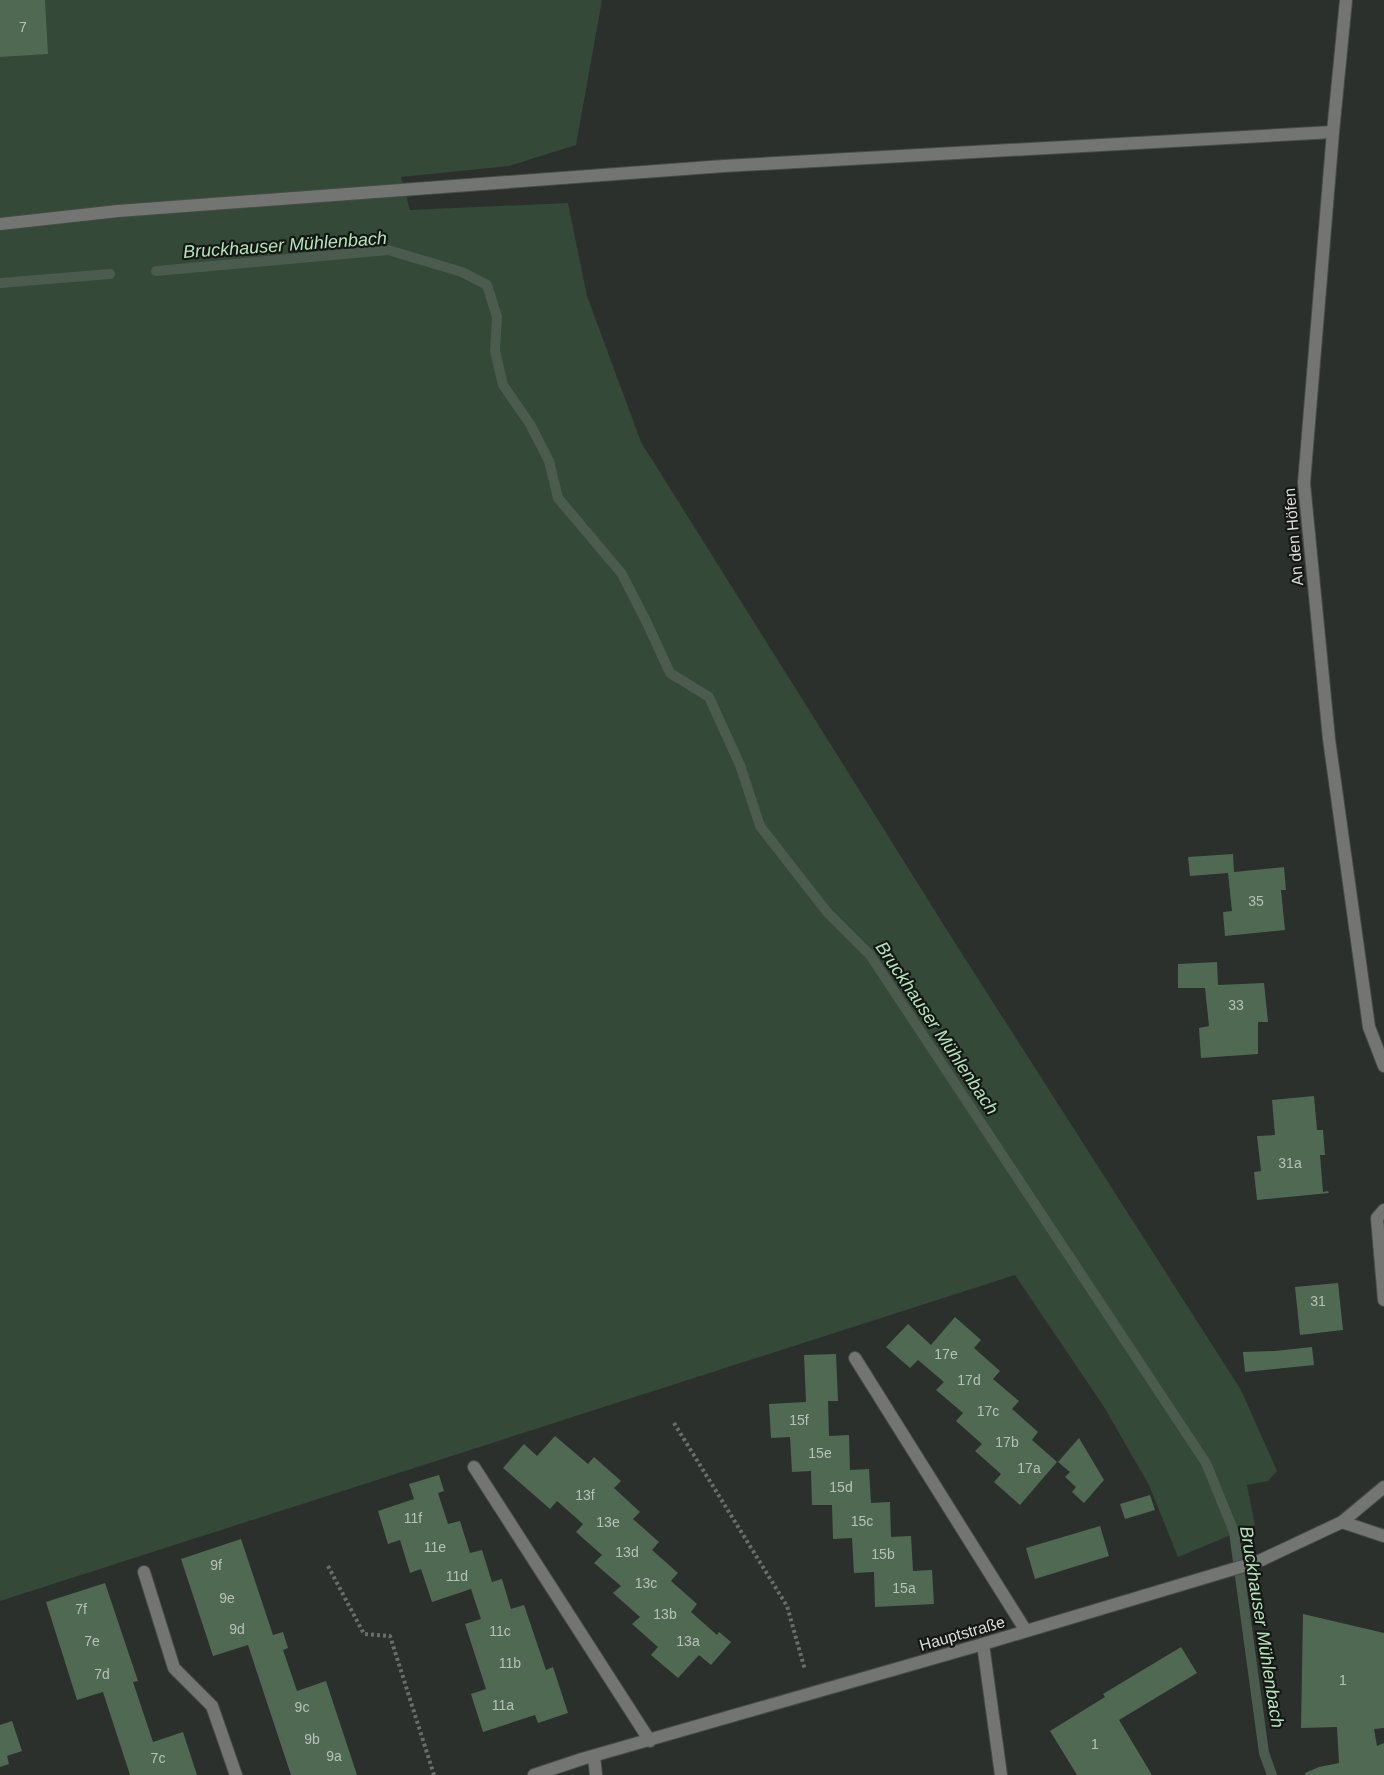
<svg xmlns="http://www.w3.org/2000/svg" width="1384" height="1775" viewBox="0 0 1384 1775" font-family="Arial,sans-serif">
  <rect width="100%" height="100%" fill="#2b302c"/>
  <!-- green -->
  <path fill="#344937" d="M0,0h602l-26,145 -67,21 -108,11 9,33 158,-7 19,93 54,146 316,504 284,444 36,81 -9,10 -21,4 8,40 -77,32 -29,-72 -45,-78 -89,-132 -1015,326z"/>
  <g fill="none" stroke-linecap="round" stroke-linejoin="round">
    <!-- stream -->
    <g stroke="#4b5b4e" stroke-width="10">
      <path d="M156,271l232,-21 74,22 25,13 10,32 -2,34 8,34 27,39 19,37 9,37 64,76 25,49 23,50 39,24 31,68 20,61 67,86 43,43 336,508 28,69 30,221 8,22"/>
      <path d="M0,283l110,-9"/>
    </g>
  </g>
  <!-- building -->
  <g fill="#506953">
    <path d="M0,0h45l3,54 -48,3z"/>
    <path d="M1233,854l1,18 50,-5 2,23h-5l4,40 -60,6 -2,-24 9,-1 -4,-38 -38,3 -2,-19z"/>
    <path d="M1217,962l1,23 46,-2 4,39h-10v32l-57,4 -2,-30 10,-2 -4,-38h-27v-24z"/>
    <path d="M1314,1096l3,34h6l2,25h-5l3,37 5,-1 1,2 -72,7 -3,-28 7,-1 -4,-35 18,-1 -3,-35z"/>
    <path d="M1338,1283l5,47 -43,5 -5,-48z"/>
    <path d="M955,1317l26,23 -7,8 26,23 -7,8 26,22 -7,8 26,23 -6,8 25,22 -37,43 -26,-23 7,-8 -26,-23 7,-7 -26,-23 7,-8 -27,-23 8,-8 -26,-22 -8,8 -24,-21 22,-23 23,21z"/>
    <path d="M1312,1347l2,18 -69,7 -2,-20 32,-1z"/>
    <path d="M836,1354l2,47h-10l1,35 20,-1 1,35 19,-1 2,34 19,-1 1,35 20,-1 2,35 19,-1 2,34 -59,3 -1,-35 -20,1 -2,-35 -19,1 -1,-34h-20l-1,-34 -19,1 -2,-35 -19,1 -2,-34 37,-2 -2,-47z"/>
    <path d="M555,1436l33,28 6,-7 27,24 -7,7 26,24 -7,7 26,23 -7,8 26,23 -7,8 26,23 -6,8 26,23 2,-3 12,10 -20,23 -12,-10 -21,23 -27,-23 7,-8 -26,-23 8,-7 -27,-24 8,-7 -27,-23 8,-8 -26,-23 7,-8 -26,-23 -7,8 -47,-41 21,-24 13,12z"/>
    <path d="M1079,1438l25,42 -20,23 -12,-11 4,-5 -11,-10 5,-5 -12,-10z"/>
    <path d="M439,1475l5,16 -6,2 10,31 12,-3 10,32 12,-3 10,32 10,-3 9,30 13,-4 22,65 7,-3 15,46 -30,10 -3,-8 -52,17 -12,-38 15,-5 -21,-65 16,-5 -10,-30 -39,13 -11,-33 -11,4 -10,-33 -12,4 -10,-33 36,-12 -5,-15z"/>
    <path d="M1150,1495l5,15 -30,9 -5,-15z"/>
    <path d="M1100,1526l9,30 -74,23 -9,-31z"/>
    <path d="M241,1539l32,96 10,-3 5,16 -5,2 14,41 29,-10 31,94h-66l-43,-130 -35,11 -32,-97z"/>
    <path d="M105,1583l33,98 -5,1 20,60 30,-10 14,43h-67l-27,-83 -26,8 -31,-98z"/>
    <path d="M1303,1614l81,19v95l-10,1 3,17 7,-3v32h-78l-1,-2 14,-6 20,-4 -2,-36 -36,1z"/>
    <path d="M1181,1647l16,26 -78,47 33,55h-75l-27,-44 55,-34 -2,-3z"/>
    <path d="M12,1721l10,30 -15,5 2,8 -9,3v-42z"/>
  </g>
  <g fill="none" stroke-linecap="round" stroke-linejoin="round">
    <!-- service casing -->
    <g stroke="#474c48" stroke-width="14">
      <g id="service">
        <path d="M0,224l118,-13 606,-45 609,-34"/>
        <path d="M1384,1210l-7,8 7,82"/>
        <path d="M855,1358l171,273"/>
        <path d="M474,1467l176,274"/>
        <path d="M144,1572l30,96 38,38 24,69"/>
        <path d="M594,1756l2,19"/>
      </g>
    </g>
    <!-- minor casing -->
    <g stroke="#474c48" stroke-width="14">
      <g id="minor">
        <path d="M1346,0l-13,132 -29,351 25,256 40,288 15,39"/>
        <path d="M1342,1522l42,14"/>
        <path d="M983,1644l18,131"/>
        <path d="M534,1775l48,-16 401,-115 274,-82 85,-40 42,-35"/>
      </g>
    </g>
    <!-- path -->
    <g stroke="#6a6e6a" stroke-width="4" stroke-dasharray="3 3" stroke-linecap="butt">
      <path d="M674,1423l113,183 18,64"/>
      <path d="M328,1566l36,68 26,2 44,139"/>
    </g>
    <!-- service -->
    <use href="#service" stroke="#737573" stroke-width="12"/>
    <!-- minor -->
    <use href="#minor" stroke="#737573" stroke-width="12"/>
  </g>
  <g text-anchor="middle" stroke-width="4.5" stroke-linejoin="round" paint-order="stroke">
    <!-- number labels -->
    <g font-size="14" fill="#b8c1b9">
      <text x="23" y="32">7</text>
      <text x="1256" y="906">35</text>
      <text x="1236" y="1010">33</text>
      <text x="1290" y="1168">31a</text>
      <text x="1318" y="1306">31</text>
      <text x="946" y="1359">17e</text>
      <text x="969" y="1385">17d</text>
      <text x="988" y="1416">17c</text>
      <text x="799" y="1425">15f</text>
      <text x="1007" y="1447">17b</text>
      <text x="820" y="1458">15e</text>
      <text x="1029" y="1473">17a</text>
      <text x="841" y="1492">15d</text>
      <text x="585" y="1500">13f</text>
      <text x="413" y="1523">11f</text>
      <text x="862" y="1526">15c</text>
      <text x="608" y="1527">13e</text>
      <text x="435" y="1552">11e</text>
      <text x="627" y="1557">13d</text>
      <text x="883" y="1559">15b</text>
      <text x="216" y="1570">9f</text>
      <text x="457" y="1581">11d</text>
      <text x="646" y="1588">13c</text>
      <text x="904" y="1593">15a</text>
      <text x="227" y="1603">9e</text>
      <text x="81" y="1614">7f</text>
      <text x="665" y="1619">13b</text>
      <text x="237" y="1634">9d</text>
      <text x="500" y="1636">11c</text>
      <text x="92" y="1646">7e</text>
      <text x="688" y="1646">13a</text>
      <text x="510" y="1668">11b</text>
      <text x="102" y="1679">7d</text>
      <text x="1343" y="1685">1</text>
      <text x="503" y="1710">11a</text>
      <text x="302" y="1712">9c</text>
      <text x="312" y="1744">9b</text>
      <text x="1095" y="1749">1</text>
      <text x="334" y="1761">9a</text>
      <text x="158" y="1763">7c</text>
    </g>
    <!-- street labels -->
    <g font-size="16" fill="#dbdedb" stroke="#151715">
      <text transform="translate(1293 537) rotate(-95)" y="6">An den Höfen</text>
      <text transform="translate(962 1633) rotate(-16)" y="6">Hauptstraße</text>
    </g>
    <!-- water labels -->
    <g font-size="18" font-style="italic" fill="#b5e4bb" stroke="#151715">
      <text transform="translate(285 245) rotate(-4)" y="6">Bruckhauser Mühlenbach</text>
      <text transform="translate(937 1028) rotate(56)" y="6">Bruckhauser Mühlenbach</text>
      <text transform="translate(1262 1627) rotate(81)" y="6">Bruckhauser Mühlenbach</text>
    </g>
  </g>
</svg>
